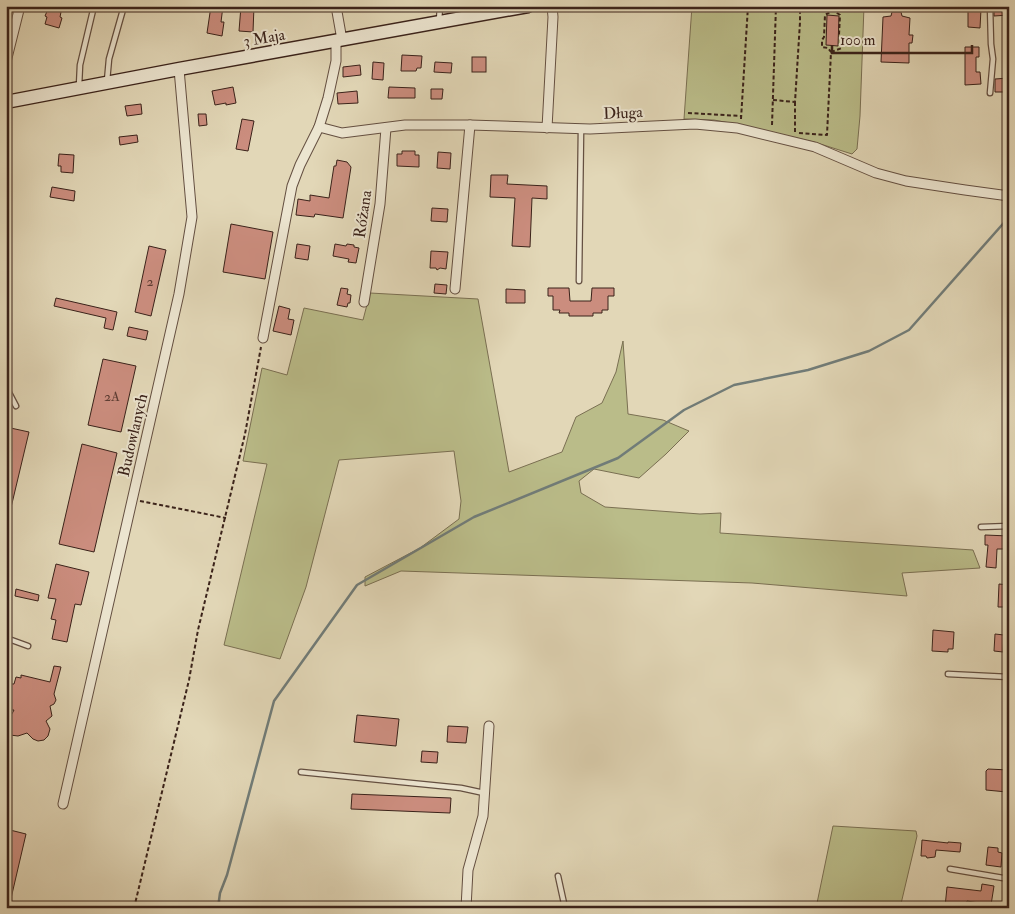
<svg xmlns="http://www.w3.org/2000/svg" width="1015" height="914" viewBox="0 0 1015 914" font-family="'IM FELL Double Pica',serif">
  <rect width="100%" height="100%" fill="#e2d7b7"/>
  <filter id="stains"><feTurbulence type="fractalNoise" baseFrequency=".004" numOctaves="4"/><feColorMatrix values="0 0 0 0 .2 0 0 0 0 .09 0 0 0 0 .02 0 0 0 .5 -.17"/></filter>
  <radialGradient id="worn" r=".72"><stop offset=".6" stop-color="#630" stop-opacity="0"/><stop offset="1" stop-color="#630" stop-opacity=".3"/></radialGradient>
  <!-- green -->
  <g fill="#babc89" stroke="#7a6f52">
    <path d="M692,6h172l-4,110 -3,33 -5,5 -38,-12 -74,-17 -26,-5 -30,-1z"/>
    <path d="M370,293l108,6 31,173 53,-20 14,-35 26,-14 14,-31 7,-31 5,73 35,6 26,11 -23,23 -27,24 -45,-9 -15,12 2,12 24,14 95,7 21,-1 -1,20 253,17 7,18 -78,5 5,23 -155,-13 -351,-12 -36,15v-9l55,-29 39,-29 2,-18 -7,-50 -115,9 -33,127 -26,72 -56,-14 43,-181 -24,-3 19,-93 25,7 17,-67 59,12z"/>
    <path d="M833,826l83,5 1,5 -17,72h-84z"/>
  </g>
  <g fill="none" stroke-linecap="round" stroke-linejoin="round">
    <!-- stream -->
    <path stroke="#717c78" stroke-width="2.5" d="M218,908l2,-15 7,-18 47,-174 83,-116 117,-68 144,-59 66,-48 50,-25 74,-15 61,-19 40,-21 100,-113"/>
  </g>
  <!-- building -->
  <g fill="#cb8d7e" stroke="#3a221a">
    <path d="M211,6h12l-2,16h3l-2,14 -15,-3z"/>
    <path d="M241,6h13l-1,26 -14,-1z"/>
    <path d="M968,6h10v2l3,1 -1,19 -12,-1z"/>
    <path d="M1009,6v9l-15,1v-9z"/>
    <path d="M48,9l13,3 -1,5 2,1 -3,10 -14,-4 2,-7 -2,-1z"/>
    <path d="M892,12h9l1,4 8,2 -1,17h4l-1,8h-3v20l-28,-1 2,-45 8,-1z"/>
    <path d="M827,15l12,1 -1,30 -12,-1z"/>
    <path d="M965,47h14v10h-3v15h4l1,12 -16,1z"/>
    <path d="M402,55l20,1 -1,12h-4l-1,3h-15z"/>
    <rect x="472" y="57" width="14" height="15"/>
    <path d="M373,62l11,1 -1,17 -11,-1z"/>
    <path d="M435,62l17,1 -1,10 -17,-1z"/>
    <path d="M360,65l1,10 -18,2v-10z"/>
    <path d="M1009,78v14h-14v-13z"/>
    <path d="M233,87l3,16 -10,2v-2l-11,2 -3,-14z"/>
    <path d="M389,87l26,1v10h-27z"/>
    <path d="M431,89h12l-1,10h-11z"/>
    <path d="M357,91l1,12 -20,1 -1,-11z"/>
    <path d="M141,104l1,10 -15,2 -2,-10z"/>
    <path d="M198,114h8l1,11 -8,1z"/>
    <path d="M242,119l12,2 -6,30 -12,-2z"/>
    <path d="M137,135l1,7 -18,3 -1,-8z"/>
    <path d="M402,151h13v4h4v12l-22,-1v-12h5z"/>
    <path d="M438,152l13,1 -1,16 -13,-1z"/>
    <path d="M59,154l15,1 -1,18 -12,-1v-6h-3z"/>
    <path d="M337,160l10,2 4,5 -8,51 -28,-4 -1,3 -18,-2 2,-16 12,2v-6l19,3 5,-32h2z"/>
    <path d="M491,175h17l-1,9 40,2v13l-15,-1 -2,49 -18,-1 3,-48 -25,-1z"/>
    <path d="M52,187l23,4 -1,10 -24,-4z"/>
    <path d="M432,208l16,1 -1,13 -16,-1z"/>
    <path d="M231,224l42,8 -8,47 -42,-7z"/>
    <path d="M297,244l13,2 -2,14 -13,-2z"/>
    <path d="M335,244l11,2 1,-2 7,1v2l5,1 -3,15 -8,-1 1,-3 -16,-3z"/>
    <path d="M149,246l17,4 -15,66 -16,-4z"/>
    <path d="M431,251l17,1 -2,17 -6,-1 -3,2 -1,-2h-6z"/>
    <path d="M435,284l12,1 -1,9 -12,-1z"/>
    <path d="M341,288l7,1 -1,5 4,1 -1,8h-2l-1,4 -10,-2z"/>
    <path d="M548,288h21l1,13h21l1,-13h22v8h-6v14h-6v3h-9v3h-24v-3h-10l1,-3h-7v-14h-5z"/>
    <path d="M506,289l19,1v13h-19z"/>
    <path d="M56,298l61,14 -4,18 -9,-2 2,-10 -52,-12z"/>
    <path d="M279,306l11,3 -2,10 6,1 -3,15 -18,-4z"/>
    <path d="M129,327l19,4 -2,9 -19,-4z"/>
    <path d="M103,359l33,7 -15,66 -33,-7z"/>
    <path d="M6,427l23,5 -20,84h-3z"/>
    <path d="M82,444l35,9 -23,99 -35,-8z"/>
    <path d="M985,535l24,1v13h-12l-1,19 -10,-1 2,-22h-3z"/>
    <path d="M56,564l33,8 -8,33 -6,-1 -8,38 -15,-3 4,-19 -5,-1 5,-20 -8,-1z"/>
    <path d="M999,584l10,1 -1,22h-10z"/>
    <path d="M16,589l23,6 -1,6 -23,-5z"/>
    <path d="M933,630l21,2 -1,17h-5v3l-16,-1z"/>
    <path d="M995,634l9,1 -1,17 -9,-1z"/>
    <path d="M54,666l7,1 -7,27 2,6 -2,4 -4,2 2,10 -6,5 4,8 -2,7 -4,4 -6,1 -5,-2 -6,-6 -9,3 -8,-1 -3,-7v-5l7,-13h-8v-26h8l2,-7 5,1v-3l29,7z"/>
    <path d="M357,715l42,4 -3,27 -42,-4z"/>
    <path d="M448,726l20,1 -2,16 -19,-1z"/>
    <path d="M422,751l16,1 -1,11 -16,-1z"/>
    <path d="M988,769l21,1v15h-2v7l-21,-2v-19z"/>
    <path d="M352,794l99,4 -1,15 -99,-4z"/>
    <path d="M6,829l20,5 -17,73h-3z"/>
    <path d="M922,840l26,3v-1l13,1 -1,9 -24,-2 -1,7 -8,1 -1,-2h-5z"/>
    <path d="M988,847l10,1v4l4,1 -1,14 -15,-2z"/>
    <path d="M982,884l12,2 -3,19 -24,-4 -1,7 -21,-1 2,-20 34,4z"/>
  </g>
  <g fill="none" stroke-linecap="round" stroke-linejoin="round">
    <!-- lane casing -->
    <g stroke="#644f41" stroke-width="7">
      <g id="lane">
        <path d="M990,6l1,38 2,15 -3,34"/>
        <path d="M439,21l1,-15"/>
        <path d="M107,81l2,-22 15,-53"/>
        <path d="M79,86l1,-21 14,-59"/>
        <path d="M579,281l2,-152"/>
        <path d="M6,387l10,19"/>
        <path d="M981,527l28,-1"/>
        <path d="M6,638l22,8"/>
        <path d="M948,674l61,3"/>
        <path d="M301,772l160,16 23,5"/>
        <path d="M950,869l59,10"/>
        <path d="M558,876l7,32"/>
      </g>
    </g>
    <!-- street casing -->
    <g stroke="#644f41" stroke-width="11">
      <g id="street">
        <path d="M336,6l6,34"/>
        <path d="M336,41v20l-8,37 -9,29 23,6 63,-8h65l120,4 105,-5 42,4 78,19 61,26 30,8 59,9 44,6"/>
        <path d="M6,62l14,-56"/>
        <path d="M547,128l6,-111 -1,-11"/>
        <path d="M455,289l15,-164"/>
        <path d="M364,302l16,-98 6,-76"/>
        <path d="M263,338l29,-152 8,-21 19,-38"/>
        <path d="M63,804l116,-510 13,-77 -13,-148"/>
        <path d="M466,908l2,-38 15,-54 6,-90"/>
      </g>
    </g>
    <!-- secondary casing -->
    <g stroke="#3a221a" stroke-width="15">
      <path id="secondary" d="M6,102l173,-33 349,-63"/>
    </g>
    <!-- path -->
    <g stroke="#3a221a" stroke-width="2" stroke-dasharray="4 2.5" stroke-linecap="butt">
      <path d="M878,6h3"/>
      <path d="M831,52l11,-4v-8l-3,-5 1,-20 -7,-5"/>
      <path d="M773,100l22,2 5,-80v-16"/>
      <path d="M688,113l53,3"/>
      <path d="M741,119l7,-113"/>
      <path d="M772,125l4,-119"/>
      <path d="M795,132v-30"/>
      <path d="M799,133l28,2 4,-83 -3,-4 -6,-1v-7l2,-3 1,-22 8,-5"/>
      <path d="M140,501l86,17"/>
      <path d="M134,908l55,-228 9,-50 47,-196 16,-87"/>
    </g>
    <!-- lane -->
    <use href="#lane" stroke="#ece5d0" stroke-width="4.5"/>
    <!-- street -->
    <use href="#street" stroke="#ece5d0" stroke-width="9"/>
    <!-- secondary -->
    <use href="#secondary" stroke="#ece5d0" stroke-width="12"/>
  </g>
  <g text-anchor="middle" stroke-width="4" stroke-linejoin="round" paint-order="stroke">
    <!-- number labels -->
    <g font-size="14" fill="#5e3d33">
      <text x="150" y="286">2</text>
      <text x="112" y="401">2A</text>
    </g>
    <!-- street labels -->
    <g font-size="16" fill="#3a221a" stroke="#ece5d0">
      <text transform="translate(264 37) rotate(-10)" y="6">3 Maja</text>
      <text transform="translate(623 112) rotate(-3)" y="6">Długa</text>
      <text transform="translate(362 214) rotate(-82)" y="6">Różana</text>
      <text transform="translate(132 435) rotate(-77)" y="6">Budowlanych</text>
    </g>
  </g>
  <!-- margin -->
  <rect width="1015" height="914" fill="none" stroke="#e2d7b7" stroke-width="25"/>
  <rect x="8" y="8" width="1000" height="899" fill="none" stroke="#3a221a" stroke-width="2.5"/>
  <rect x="12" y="12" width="990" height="889" fill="none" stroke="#3a221a"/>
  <!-- scale -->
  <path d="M832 45v8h140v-8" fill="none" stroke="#3a221a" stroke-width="2.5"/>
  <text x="840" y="45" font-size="15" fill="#3a221a" stroke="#ece5d0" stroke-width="4" paint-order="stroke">100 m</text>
  <rect width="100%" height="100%" filter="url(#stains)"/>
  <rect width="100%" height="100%" fill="url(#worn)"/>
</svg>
